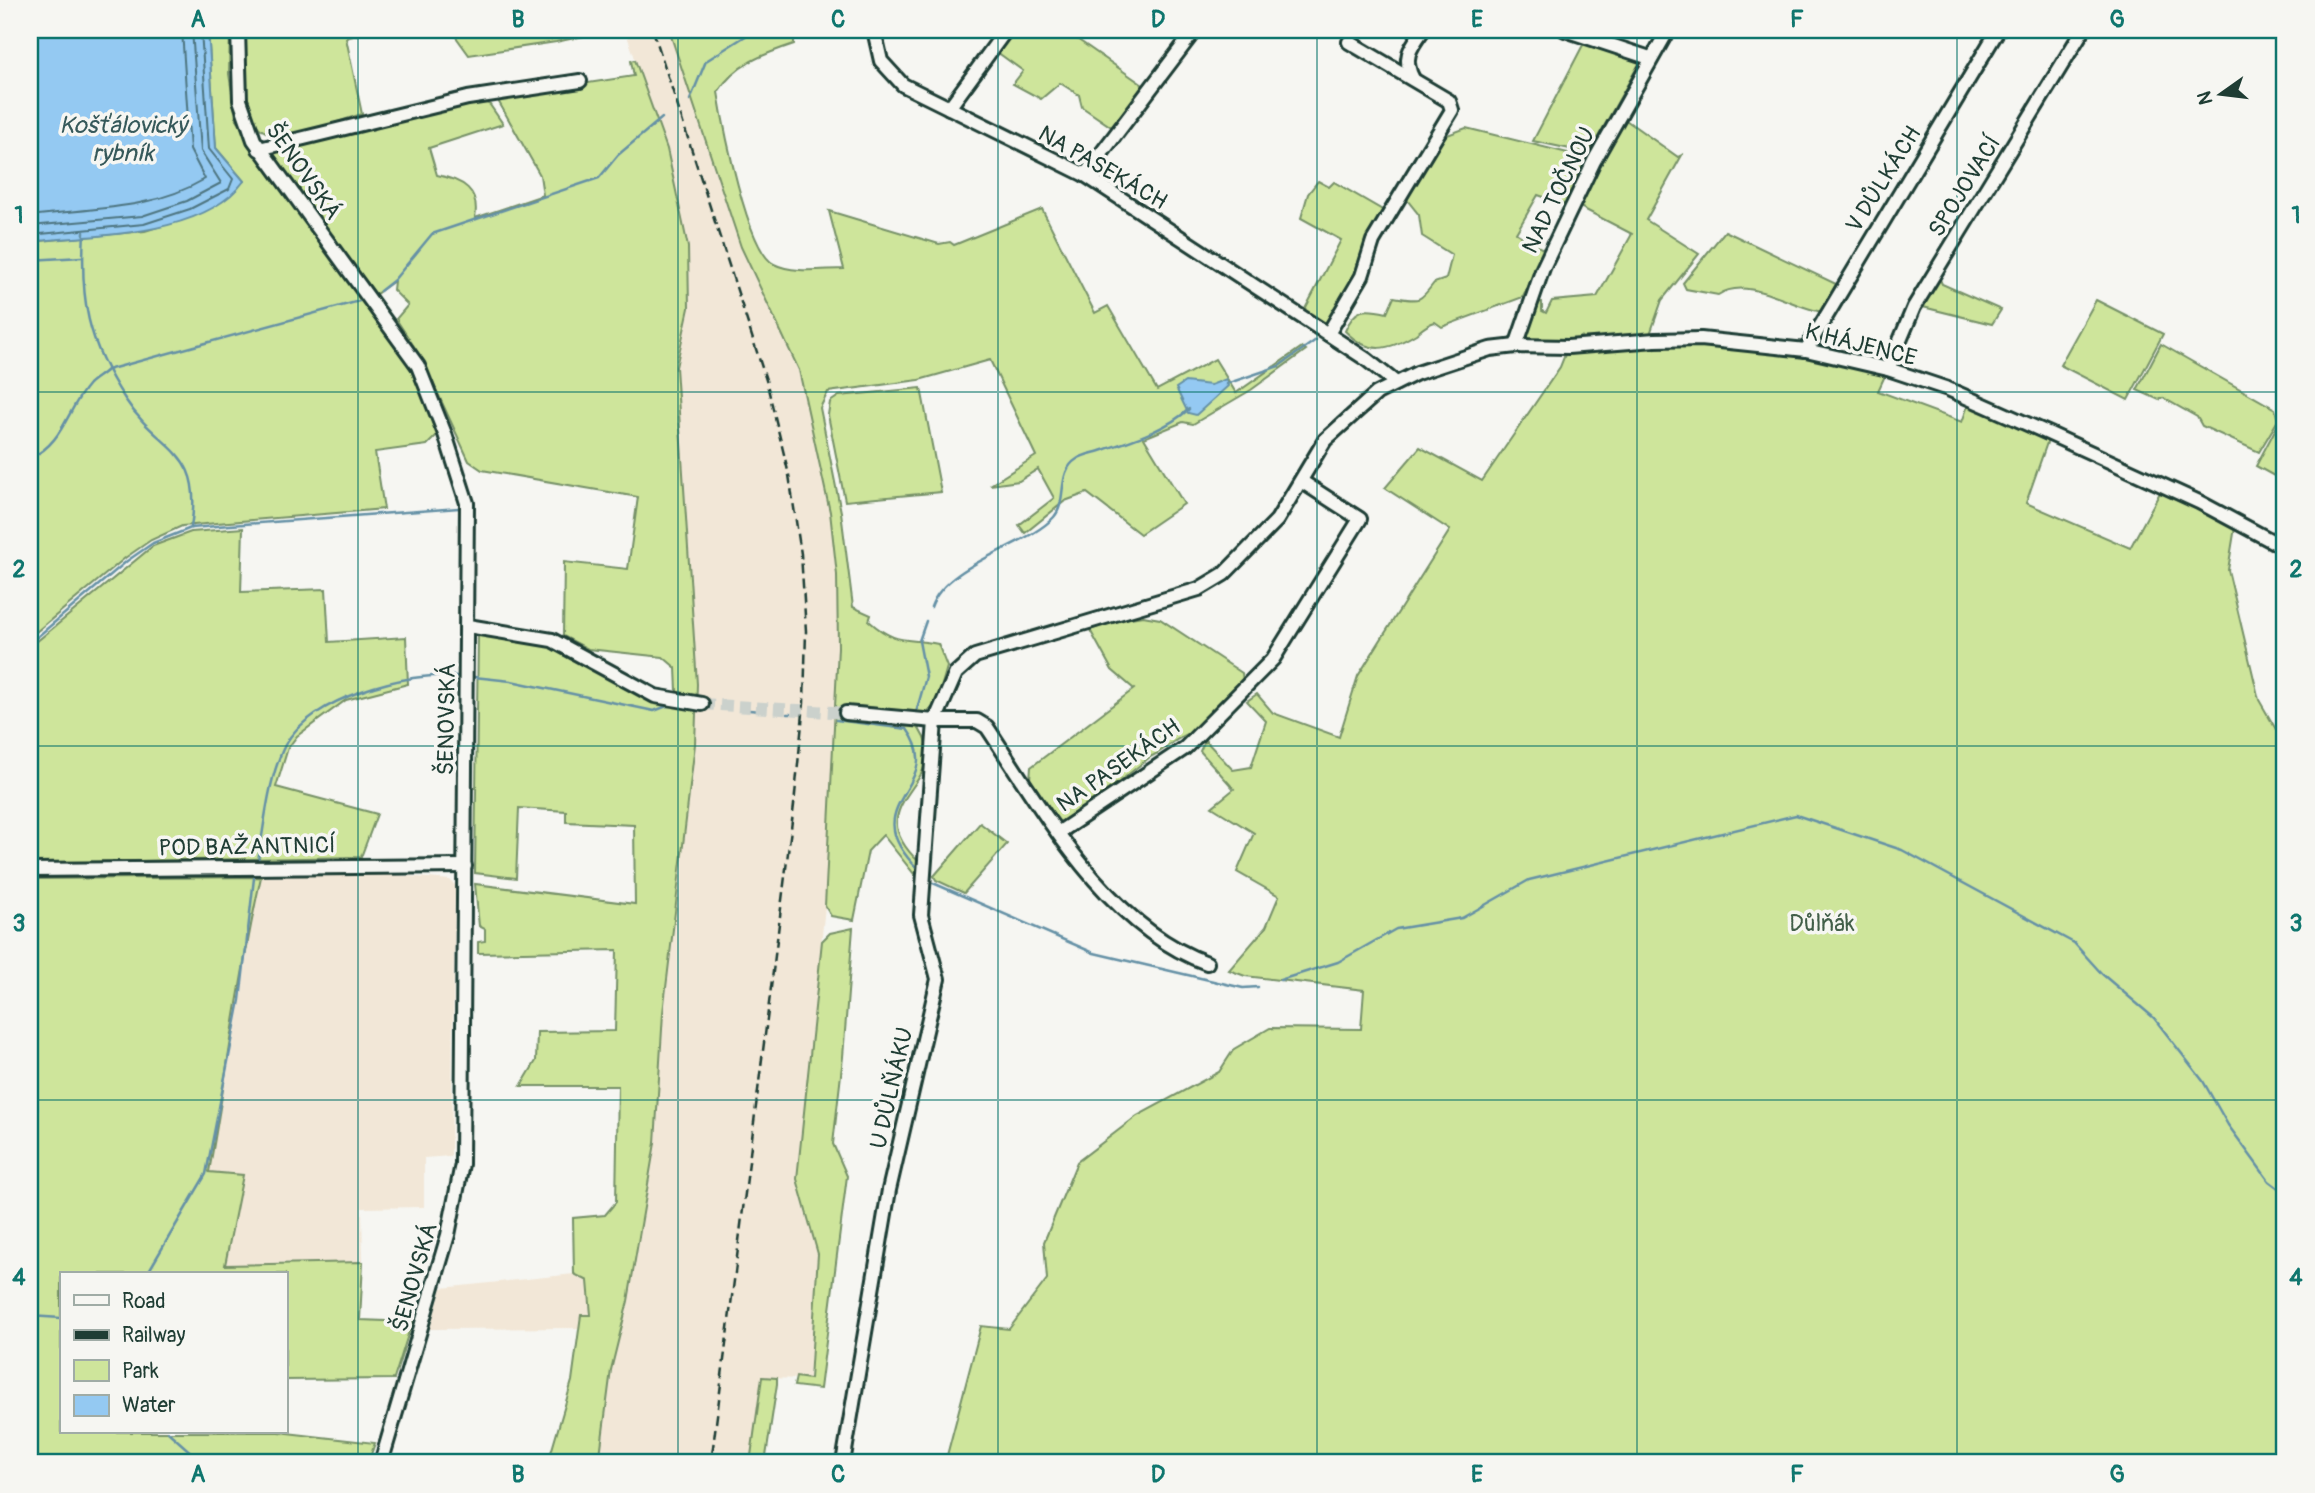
<svg xmlns="http://www.w3.org/2000/svg" width="2315" height="1493" viewBox="0 0 2315 1493" font-family="Pangolin,sans-serif">
  <rect width="100%" height="100%" fill="#f6f6f2"/>
  <filter id="ink" filterUnits="userSpaceOnUse"><feTurbulence type="fractalNoise" baseFrequency=".0143" numOctaves="2"/><feDisplacementMap in="SourceGraphic" scale="14" xChannelSelector="R" yChannelSelector="G"/><feConvolveMatrix kernelMatrix="1 2 1 2 8 2 1 2 1" color-interpolation-filters="sRGB"/></filter>
  <g filter="url(#ink)">
    <!-- built -->
    <g fill="#f2e7d7">
      <path d="M625,30h44l72,217 58,123 31,142 7,63v130l-12,201 -28,273 21,75 -9,125 -47,-1 -12,85h-151l12,-93 17,-69 27,-158 8,-130 34,-329 -19,-250 -2,-67 13,-59 -1,-61 -21,-98z"/>
      <path d="M385,874l65,6 5,5 -4,271 -27,2v49l-62,1 1,54 -138,3 18,-89 -34,-3 31,-173 3,-43 18,-80z"/>
      <path d="M574,1274l14,7 3,34 -10,1 -2,12 -150,1 13,-41z"/>
    </g>
    <!-- green -->
    <g fill="#cee59b" stroke="#769168" stroke-width="2">
      <path d="M208,30h22l-1,44 7,44 25,45 145,195 32,76 -11,11 -52,7 9,57 -202,17 -31,14 -26,18 -95,79v-395l115,-11 48,-15 51,-35 -28,-33z"/>
      <path d="M246,30h129l-29,8 16,76c-23,7 -80,30 -100,16 -21,-14 -17,-78 -16,-100z"/>
      <path d="M451,30h161l-56,12 -87,13z"/>
      <path d="M669,30h164l-39,8v6c-30,10 -59,20 -76,48 5,31 29,159 56,172 19,10 49,5 70,5l-15,-58 110,33 11,-2 4,3 88,-36 53,104 13,-7 49,84 58,-31 21,34 66,-46 4,3 -55,40 -58,34 -10,-2 -39,16 40,66 -44,30 -53,-41 -22,8 -40,32 -6,-8 35,-27 -16,-29 -19,12 -29,4 46,-29 -46,-96 -71,20 -91,12 -8,16 21,104 12,95 18,8 -2,6c28,25 37,16 69,23l9,23 -11,38 -11,8 -67,-7 -1,12 56,3c53,61 -62,77 6,141l-1,17 -35,-44 -15,16 -14,69 -23,-4 -6,-10 13,-259 -1,-72 -7,-63 -31,-142 -58,-123z"/>
      <path d="M1013,30h51l79,55 -30,43 -31,-21 -3,-12 -19,-12 -19,16 -28,-15 10,-13 -26,-19z"/>
      <path d="M1584,43l56,19 -51,91 -56,-12z"/>
      <path d="M635,60l32,89 21,98 1,61 -13,59 21,317 -2,60 -32,269 -8,130 -27,158 -17,69 -12,93h-51l24,-82 9,-66h10l-3,-34 -14,-7 -1,-56 32,-3 11,-13 2,-116h-97l15,-25 1,-29 78,-1 2,-81 -139,3v-11l7,-1v-12l-6,-3 -4,-42 160,20 -1,-79 -68,-3v-11l-47,-3 -3,70 -41,-5 3,-239 73,11 102,56 14,4 10,-14 -1,-23 -13,-11 -75,-8 -25,-13 1,-74 64,7 10,-72 -156,-27 -13,-9 -48,-104 -25,-38 12,-14 -15,-15 1,-9 -18,13 -105,-137 3,-5 91,-27 118,-24 7,4 13,19 -74,24 8,27c26,5 43,15 38,43l68,-23 -3,-20 -44,-78 138,-21 -3,-15z"/>
      <path d="M1623,118l55,39 4,-2 -36,65 53,34 -37,46 -13,37 -69,4 1,-4 -6,4 -50,-1 7,-37 10,-1v9l4,2 6,-12 45,-4 35,-63 -52,-27z"/>
      <path d="M1466,128l122,30 -20,38 4,3 -5,6 -29,-10 -22,38 30,18 -23,46 -81,30 -7,-5c-8,2 -13,7 -19,12 -28,17 -47,21 -71,-3 10,-24 20,-23 42,-18l7,-16c25,4 25,6 40,-14l12,-4 6,-24 -30,-19 -3,-21 -11,-14 -1,-6 35,-58z"/>
      <path d="M1318,181l11,6 5,-5 50,29 -26,60 -31,55 -23,-15 37,-71 -40,-22 7,-24z"/>
      <path d="M1725,231l111,53 -13,28c-33,-5 -75,-37 -105,-17l-32,-6 -3,-6z"/>
      <path d="M1938,275l4,9 59,26 -9,14 -73,-18z"/>
      <path d="M2096,300l67,34 -35,66 -68,-35z"/>
      <path d="M1701,339l187,30 -10,22 84,31 8,-22 80,34 -24,69 104,45 34,-63 72,36 -8,49 31,130 26,45v718h-1340l36,-137 28,3 38,-50 -3,-37 33,-80 60,-46 82,-44 15,-23 36,-21 91,1 3,-39 -119,-14 -16,-6 37,-43 13,-31 -42,-24 17,-39 -42,-26 22,-18 -34,-38 5,-11 28,30 18,-3 15,-46 -19,-20 10,-7 16,19 66,24 19,-61 92,-146 -65,-42 35,-41 62,34 78,-114 8,-20z"/>
      <path d="M2161,344l114,65 3,11 -19,32 -57,-26 -5,-9 -34,-19 -4,2 -22,-10z"/>
      <path d="M921,388l20,104 -96,9 -17,-86 2,-13 9,-6z"/>
      <path d="M2285,411v71l-29,-16z"/>
      <path d="M243,528l-2,64 85,-3 3,53 77,-5 2,47 -62,16 -49,36 -9,12 -12,39 101,27 -16,43 -331,6v-216l123,-101 38,-14z"/>
      <path d="M1143,616l17,3 82,54 1,9 -55,52c-14,5 -24,17 -38,23l-80,64 -13,1 -27,-43 1,-12 103,-78 -22,-19 -22,-40 27,-10z"/>
      <path d="M980,823l27,21 -43,49 -28,-13 -2,-4z"/>
      <path d="M261,877c-22,97 -34,197 -52,295l34,3 -18,90 138,-3 -3,58 52,2 -18,57 -109,1v-106h-224v158h217l97,11 -7,20h-338v-584z"/>
      <path d="M853,928l-10,129 -10,87 14,32 -27,213 -26,-3 2,-9 14,2 8,-125 -21,-75 25,-238 8,-8z"/>
      <path d="M762,1377l15,1v6l-12,79h-15z"/>
    </g>
    <!-- water -->
    <g fill="#94c9f2" stroke="#6591a6" stroke-width="2">
      <path d="M30,30h178l8,118 28,33c-42,57 -150,53 -214,61z"/>
      <path d="M1226,379l2,7 -32,29 -8,-2 -12,-25 9,-6 26,3z"/>
    </g>
    <g fill="none" stroke-linecap="round" stroke-linejoin="round">
      <!-- shore -->
      <g stroke="#4e7580" stroke-width="2">
        <path d="M30,216c59,-8 121,-5 175,-37l-15,-29 -8,-120"/>
        <path d="M30,226l112,-10 45,-15 34,-18 -20,-32 -9,-121"/>
        <path d="M30,235l114,-11 46,-15 39,-20 4,-10 -24,-30 -8,-119"/>
      </g>
      <!-- stream -->
      <g stroke="#6591a6" stroke-width="2.5">
        <path d="M690,100l16,-39 49,-31"/>
        <path d="M30,260l52,-3"/>
        <path d="M380,291l14,-11 38,-46 167,-56 19,-23 44,-37"/>
        <path d="M1226,384l53,-18 37,-26"/>
        <path d="M30,458c33,-14 37,-49 59,-74 5,-5 13,-9 18,-14l256,-70"/>
        <path d="M191,528l268,-20"/>
        <path d="M931,607c15,-44 96,-60 123,-90 14,-16 2,-45 23,-58 7,-5 18,-6 26,-9 29,-10 63,-20 86,-41"/>
        <path d="M30,643l97,-82 26,-18 38,-15c13,-81 -30,-74 -66,-129 -38,-58 -45,-99 -41,-167"/>
        <path d="M474,677l37,4 143,30 13,-5h11"/>
        <path d="M749,710l12,1"/>
        <path d="M787,714h3"/>
        <path d="M915,716l11,-39 -7,-36 7,-20"/>
        <path d="M836,720l71,9c43,59 -58,73 12,141"/>
        <path d="M258,860c7,-37 10,-81 27,-115 25,-47 123,-74 172,-69"/>
        <path d="M933,883l161,70 149,35 15,-1"/>
        <path d="M1280,980l58,-18 58,-33 66,-11 67,-38 267,-65 106,35 172,93 28,31 52,44 49,63 25,44 41,56 16,12"/>
        <path d="M147,1274l59,-100 34,-174 14,-122"/>
        <path d="M30,1316l31,2"/>
        <path d="M168,1432l35,31"/>
      </g>
      <!-- river -->
      <path stroke="#94c9f2" stroke-width="18" d="M30,1107v16"/>
      <!-- minor-tunnel -->
      <path stroke="#cbd1cc" stroke-width="12" stroke-dasharray="12 6" stroke-linecap="butt" d="M702,704l144,9"/>
      <!-- minor casing -->
      <g stroke="#1f3d34" stroke-width="18">
        <g id="minor">
          <path d="M238,30l2,70 14,40 164,226 27,68 22,69 -5,661 -14,71 -67,228"/>
          <path d="M874,30l7,31 22,24 182,90 281,184 30,24"/>
          <path d="M1565,30l85,28"/>
          <path d="M1413,79c-11,-21 -3,-31 10,-49"/>
          <path d="M949,108l57,-78"/>
          <path d="M259,149l209,-51 112,-17"/>
          <path d="M1085,175l110,-145"/>
          <path d="M1328,334l34,-58 11,-35 79,-131 -3,-9 -100,-59"/>
          <path d="M1516,346l27,-78 51,-107 74,-131"/>
          <path d="M1806,350l192,-320"/>
          <path d="M1888,369l26,-62 169,-277"/>
          <path d="M468,626l84,14 103,56 47,8"/>
          <path d="M846,713l89,8h42l10,6c56,84 121,201 220,236"/>
          <path d="M1058,833l127,-85 88,-89 87,-140 -59,-38"/>
          <path d="M30,870l435,-4"/>
          <path d="M843,1463l46,-273 49,-211 -17,-64 14,-194 21,-48 19,-17 224,-67 25,-15 53,-54 48,-80 52,-47 40,-20 73,-24 26,-3 52,1 87,-7 46,-1 105,11 82,19 60,20 102,45 149,68 86,46"/>
        </g>
      </g>
      <!-- minor -->
      <use href="#minor" stroke="#f6f6f2" stroke-width="12"/>
      <!-- rail -->
      <path stroke="#1f3d34" stroke-width="2.5" stroke-dasharray="10 5" stroke-linecap="butt" d="M653,30l113,350 23,95 12,79 5,77 -2,72 -10,102 -83,658"/>
    </g>
  </g>
  <!-- grid -->
  <path fill="none" stroke="#0f766e" stroke-width="2" stroke-opacity="0.55" d="M358,30v1433M678,30v1433M998,30v1433M1317,30v1433M1637,30v1433M1957,30v1433M30,392h2255M30,746h2255M30,1100h2255"/>
  <g text-anchor="middle" stroke-width="7" stroke-linejoin="round" paint-order="stroke">
    <!-- street labels -->
    <g font-size="23" fill="#1f3d34" stroke="#f6f6f2">
      <text transform="translate(1103 167) rotate(30)" y="8">NA PASEKÁCH</text>
      <text transform="translate(304 171) rotate(55)" y="8">ŠENOVSKÁ</text>
      <text transform="translate(1883 179) rotate(-58)" y="8">V DŮLKÁCH</text>
      <text transform="translate(1964 186) rotate(-58)" y="8">SPOJOVACÍ</text>
      <text transform="translate(1558 190) rotate(-64)" y="8">NAD TOČNOU</text>
      <text transform="translate(1861 344) rotate(14)" y="8">K HÁJENCE</text>
      <text transform="translate(446 719) rotate(-89)" y="8">ŠENOVSKÁ</text>
      <text transform="translate(1118 765) rotate(-35)" y="8">NA PASEKÁCH</text>
      <text transform="translate(247 846) rotate(-1)" y="8">POD BAŽANTNICÍ</text>
      <text transform="translate(891 1088) rotate(-77)" y="8">U DŮLŇÁKU</text>
      <text transform="translate(414 1277) rotate(-74)" y="8">ŠENOVSKÁ</text>
    </g>
    <!-- park labels -->
    <g font-size="23" fill="#425f49" stroke="#f6f6f2">
      <text x="1822" y="931">Důlňák</text>
    </g>
    <!-- water labels -->
    <g font-size="24" font-style="italic" fill="#36595a" stroke="#f6f6f2">
      <text x="123" y="133">Košťálovický<tspan x="123" dy="28">rybník</tspan></text>
    </g>
  </g>
  <!-- margin -->
  <rect width="2315" height="1493" fill="none" stroke="#f6f6f2" stroke-width="77"/>
  <!-- legend -->
  <rect x="60" y="1272" width="228" height="161" fill="#f6f6f2" stroke="#a0aca6" stroke-width="2"/>
  <rect x="74" y="1295" width="35" height="10" fill="#f6f6f2" stroke="#a0aca6" stroke-width="2"/>
  <text x="122" y="1308" font-size="21" fill="#1f3d34">Road</text>
  <rect x="74" y="1330" width="35" height="10" fill="#1f3d34" stroke="#a0aca6" stroke-width="2"/>
  <text x="122" y="1342" font-size="21" fill="#1f3d34">Railway</text>
  <rect x="74" y="1360" width="35" height="21" fill="#cee59b" stroke="#a0aca6" stroke-width="2"/>
  <text x="122" y="1378" font-size="21" fill="#1f3d34">Park</text>
  <rect x="74" y="1395" width="35" height="21" fill="#94c9f2" stroke="#a0aca6" stroke-width="2"/>
  <text x="122" y="1412" font-size="21" fill="#1f3d34">Water</text>
  <!-- north arrow -->
  <g transform="translate(2221 94) rotate(256)" stroke="#f6f6f2" stroke-width="5" paint-order="stroke">
  <path d="M0-5L12 26L0 18L-12 26Z" fill="#1f3d34"/>
  <text y="-10" font-size="19" font-weight="bold" text-anchor="middle" fill="#1f3d34">N</text>
  </g>
  <rect x="38" y="38" width="2238" height="1416" fill="none" stroke="#0f766e" stroke-width="2.5"/>
  <g font-size="23" text-anchor="middle" font-weight="bold" fill="#0f766e">
    <text x="198" y="27">A</text>
    <text x="518" y="27">B</text>
    <text x="838" y="27">C</text>
    <text x="1158" y="27">D</text>
    <text x="1477" y="27">E</text>
    <text x="1797" y="27">F</text>
    <text x="2117" y="27">G</text>
    <text x="19" y="223">1</text>
    <text x="2296" y="223">1</text>
    <text x="19" y="577">2</text>
    <text x="2296" y="577">2</text>
    <text x="19" y="931">3</text>
    <text x="2296" y="931">3</text>
    <text x="19" y="1285">4</text>
    <text x="2296" y="1285">4</text>
    <text x="198" y="1482">A</text>
    <text x="518" y="1482">B</text>
    <text x="838" y="1482">C</text>
    <text x="1158" y="1482">D</text>
    <text x="1477" y="1482">E</text>
    <text x="1797" y="1482">F</text>
    <text x="2117" y="1482">G</text>
  </g>
</svg>
